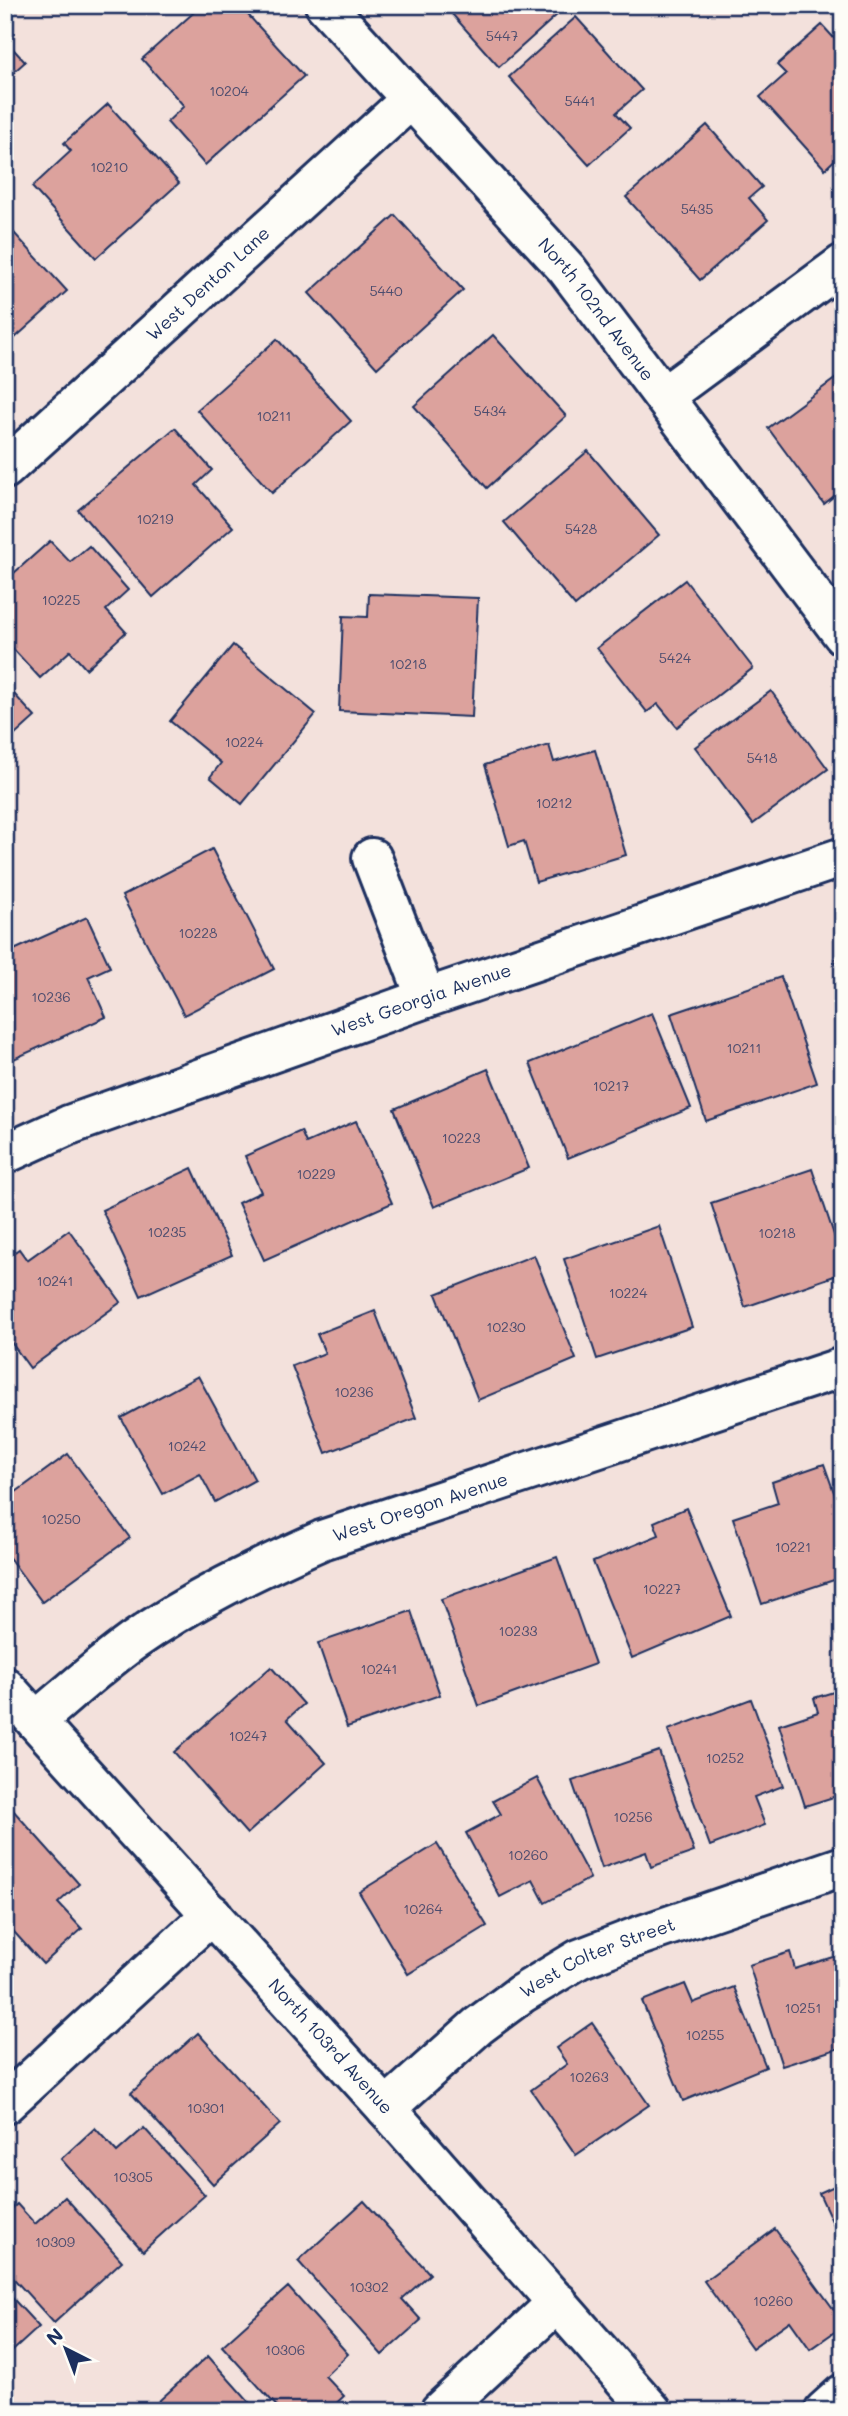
<svg xmlns="http://www.w3.org/2000/svg" width="848" height="2416" viewBox="0 0 848 2416" font-family="Mali,sans-serif">
  <rect width="100%" height="100%" fill="#f3e1dc"/>
  <filter id="ink" filterUnits="userSpaceOnUse"><feTurbulence type="fractalNoise" baseFrequency=".0143" numOctaves="2"/><feDisplacementMap in="SourceGraphic" scale="14" xChannelSelector="R" yChannelSelector="G"/><feConvolveMatrix kernelMatrix="1 2 1 2 8 2 1 2 1" color-interpolation-filters="sRGB"/></filter>
  <g filter="url(#ink)">
    <!-- building -->
    <g fill="#dca29d" stroke="#1b2f5e" stroke-width="2">
      <path d="M202,5h37l65,71 -99,89 -38,-43 17,-16 -42,-47z"/>
      <path d="M444,5h124l-69,62z"/>
      <path d="M576,17l66,73 -26,23 14,15 -41,37 -80,-88z"/>
      <path d="M822,25l21,23v104l-18,17 -65,-72 26,-23 -9,-9z"/>
      <path d="M5,40l20,22 -20,18z"/>
      <path d="M108,104l71,79 -83,75 -64,-71 39,-36 -7,-8z"/>
      <path d="M707,125l55,62 -13,11 19,22 -68,60 -74,-83z"/>
      <path d="M395,215l68,75 -86,78 -68,-75z"/>
      <path d="M5,223l62,68 -62,56z"/>
      <path d="M493,335l73,81 -79,72 -73,-82z"/>
      <path d="M277,339l74,82 -79,72 -75,-83z"/>
      <path d="M843,373v116l-19,15 -56,-76z"/>
      <path d="M175,428l37,42 -16,15 37,42 -80,70 -75,-87z"/>
      <path d="M588,451l71,84 -84,71 -71,-84z"/>
      <path d="M50,541l20,21 19,-16 39,44 -22,20 20,22 -40,37 -16,-18 -30,27 -35,-38v-59z"/>
      <path d="M685,580l68,88 -76,59 -19,-23 -11,8 -50,-64z"/>
      <path d="M369,594l109,4 -6,119 -133,-6 4,-95 25,1z"/>
      <path d="M233,645l83,69 -74,90 -32,-27 11,-14 -51,-42z"/>
      <path d="M5,684l30,33 -30,27z"/>
      <path d="M771,691l57,78 -75,55 -58,-77z"/>
      <path d="M549,745l5,17 41,-12 31,105 -90,27 -12,-41 -15,5 -24,-81z"/>
      <path d="M212,849l62,120 -90,46 -62,-119z"/>
      <path d="M87,917l23,50 -22,10 18,40 -101,46v-109z"/>
      <path d="M843,956v27l-9,-24z"/>
      <path d="M781,977l36,106 -111,38 -35,-107z"/>
      <path d="M652,1013l39,95 -123,50 -38,-95z"/>
      <path d="M488,1069l41,99 -95,39 -40,-98z"/>
      <path d="M356,1121l36,82 -128,57 -26,-57 23,-11 -16,-36 56,-25 5,12z"/>
      <path d="M192,1168l40,87 -91,41 -39,-86z"/>
      <path d="M812,1169l31,93v11l-98,34 -34,-104z"/>
      <path d="M659,1226l33,101 -95,32 -33,-100z"/>
      <path d="M69,1230l52,72 -91,66 -25,-34v-75l14,-10 8,11z"/>
      <path d="M534,1255l42,104 -98,41 -42,-106z"/>
      <path d="M375,1311l41,107 -90,35 -34,-87 33,-13 -8,-19z"/>
      <path d="M198,1376l57,104 -40,22 -15,-28 -37,20 -42,-76z"/>
      <path d="M68,1454l62,84 -88,64 -37,-50v-52z"/>
      <path d="M824,1464l19,54v59l-81,27 -29,-86 45,-15 -6,-21z"/>
      <path d="M686,1508l45,108 -99,42 -39,-96 66,-27 -5,-13z"/>
      <path d="M557,1557l38,107 -116,42 -38,-107z"/>
      <path d="M411,1611l29,84 -93,32 -29,-84z"/>
      <path d="M271,1667l33,37 -17,15 39,44 -79,71 -73,-82z"/>
      <path d="M843,1689v105l-38,12 -26,-81 39,-13 -4,-14z"/>
      <path d="M751,1699l32,87 -29,11 11,28 -55,21 -42,-116z"/>
      <path d="M659,1751l35,101 -43,15 -5,-15 -44,16 -30,-87z"/>
      <path d="M537,1778l53,100 -45,25 -12,-23 -33,17 -34,-64 35,-19 -8,-13z"/>
      <path d="M12,1809l67,75 -21,19 24,26 -39,35 -38,-42v-107z"/>
      <path d="M437,1844l50,82 -79,48 -49,-82z"/>
      <path d="M790,1952l5,17 44,-14 4,10v82l-61,19 -33,-101z"/>
      <path d="M685,1984l8,19 41,-16 32,80 -83,34 -41,-100z"/>
      <path d="M592,2023l57,82 -73,50 -45,-65 36,-26 -11,-16z"/>
      <path d="M198,2033l82,91 -67,60 -82,-91z"/>
      <path d="M95,2128l22,24 27,-24 61,67 -62,56 -82,-92z"/>
      <path d="M843,2182v63l-24,-52z"/>
      <path d="M65,2197l57,64 -68,62 -49,-54v-54l12,-11 18,20z"/>
      <path d="M364,2201l66,73 -28,25 19,21 -39,35 -84,-94z"/>
      <path d="M775,2229l68,93v4l-33,23 -20,-28 -38,27 -48,-67z"/>
      <path d="M288,2287l60,67 -23,22 19,20 -16,15h-47l-59,-65z"/>
      <path d="M5,2290l34,37 -34,31z"/>
      <path d="M208,2356l49,55h-109z"/>
    </g>
    <g fill="none" stroke-linecap="round" stroke-linejoin="round">
      <!-- minor casing -->
      <g stroke="#1b2f5e" stroke-width="44">
        <g id="minor">
          <path id="s1" d="M325,5l242,264 276,366"/>
          <path d="M664,396l179,-132"/>
          <path id="s2" d="M5,469l405,-369"/>
          <path d="M372,858l54,140"/>
          <path id="s3" d="M5,1154l64,-29 357,-127 417,-141"/>
          <path id="s4" d="M5,1687l381,421 266,303"/>
          <path id="s5" d="M36,1721c32,-27 63,-55 96,-79 59,-42 125,-73 190,-102l521,-173"/>
          <path d="M5,2104l207,-190"/>
          <path id="s6" d="M386,2108l92,-82 43,-32 58,-35 60,-23 204,-70"/>
          <path d="M440,2411l118,-109"/>
          <path d="M824,2411l19,-17"/>
        </g>
      </g>
      <!-- minor -->
      <use href="#minor" stroke="#fdfcf7" stroke-width="38"/>
    </g>
  </g>
  <g text-anchor="middle" stroke-width="6" stroke-linejoin="round" paint-order="stroke">
    <!-- number labels -->
    <g font-size="14" fill="#4b4c6e">
      <text x="502" y="41">5447</text>
      <text x="229" y="96">10204</text>
      <text x="580" y="106">5441</text>
      <text x="109" y="172">10210</text>
      <text x="697" y="214">5435</text>
      <text x="386" y="296">5440</text>
      <text x="490" y="416">5434</text>
      <text x="274" y="421">10211</text>
      <text x="155" y="524">10219</text>
      <text x="581" y="534">5428</text>
      <text x="61" y="605">10225</text>
      <text x="675" y="663">5424</text>
      <text x="408" y="669">10218</text>
      <text x="244" y="747">10224</text>
      <text x="762" y="763">5418</text>
      <text x="554" y="808">10212</text>
      <text x="198" y="938">10228</text>
      <text x="51" y="1002">10236</text>
      <text x="744" y="1053">10211</text>
      <text x="611" y="1091">10217</text>
      <text x="461" y="1143">10223</text>
      <text x="316" y="1179">10229</text>
      <text x="167" y="1237">10235</text>
      <text x="777" y="1238">10218</text>
      <text x="55" y="1286">10241</text>
      <text x="628" y="1298">10224</text>
      <text x="506" y="1332">10230</text>
      <text x="354" y="1397">10236</text>
      <text x="187" y="1451">10242</text>
      <text x="61" y="1524">10250</text>
      <text x="793" y="1552">10221</text>
      <text x="662" y="1594">10227</text>
      <text x="518" y="1636">10233</text>
      <text x="379" y="1674">10241</text>
      <text x="248" y="1741">10247</text>
      <text x="725" y="1763">10252</text>
      <text x="633" y="1822">10256</text>
      <text x="528" y="1860">10260</text>
      <text x="423" y="1914">10264</text>
      <text x="803" y="2013">10251</text>
      <text x="705" y="2040">10255</text>
      <text x="589" y="2082">10263</text>
      <text x="206" y="2113">10301</text>
      <text x="133" y="2182">10305</text>
      <text x="55" y="2247">10309</text>
      <text x="369" y="2292">10302</text>
      <text x="773" y="2306">10260</text>
      <text x="285" y="2355">10306</text>
    </g>
    <!-- street labels -->
    <g font-size="18" fill="#1b2f5e" stroke="#fdfcf7">
      <text dy="6" stroke="none"><textPath href="#s2" startOffset="275">West Denton Lane</textPath></text>
      <text dy="6" stroke="none"><textPath href="#s1" startOffset="408">North 102nd Avenue</textPath></text>
      <text dy="6" stroke="none"><textPath href="#s3" startOffset="444">West Georgia Avenue</textPath></text>
      <text dy="6" stroke="none"><textPath href="#s5" startOffset="444">West Oregon Avenue</textPath></text>
      <text dy="6" stroke="none"><textPath href="#s6" startOffset="262">West Colter Street</textPath></text>
      <text dy="6" stroke="none"><textPath href="#s4" startOffset="485">North 103rd Avenue</textPath></text>
    </g>
  </g>
  <!-- margin -->
  <rect width="848" height="2416" fill="none" stroke="#fdfcf7" stroke-width="28"/>
  <rect x="14" y="14" width="820" height="2388" fill="none" stroke="#1b2f5e" stroke-width="2.5" filter="url(#ink)"/>
  <!-- north arrow -->
  <g transform="translate(66 2349) rotate(318)" stroke="#fdfcf7" stroke-width="5" paint-order="stroke">
  <path d="M0-5L12 26L0 18L-12 26Z" fill="#1b2f5e"/>
  <text y="-10" font-size="19" font-weight="bold" text-anchor="middle" fill="#1b2f5e">N</text>
  </g>
</svg>
